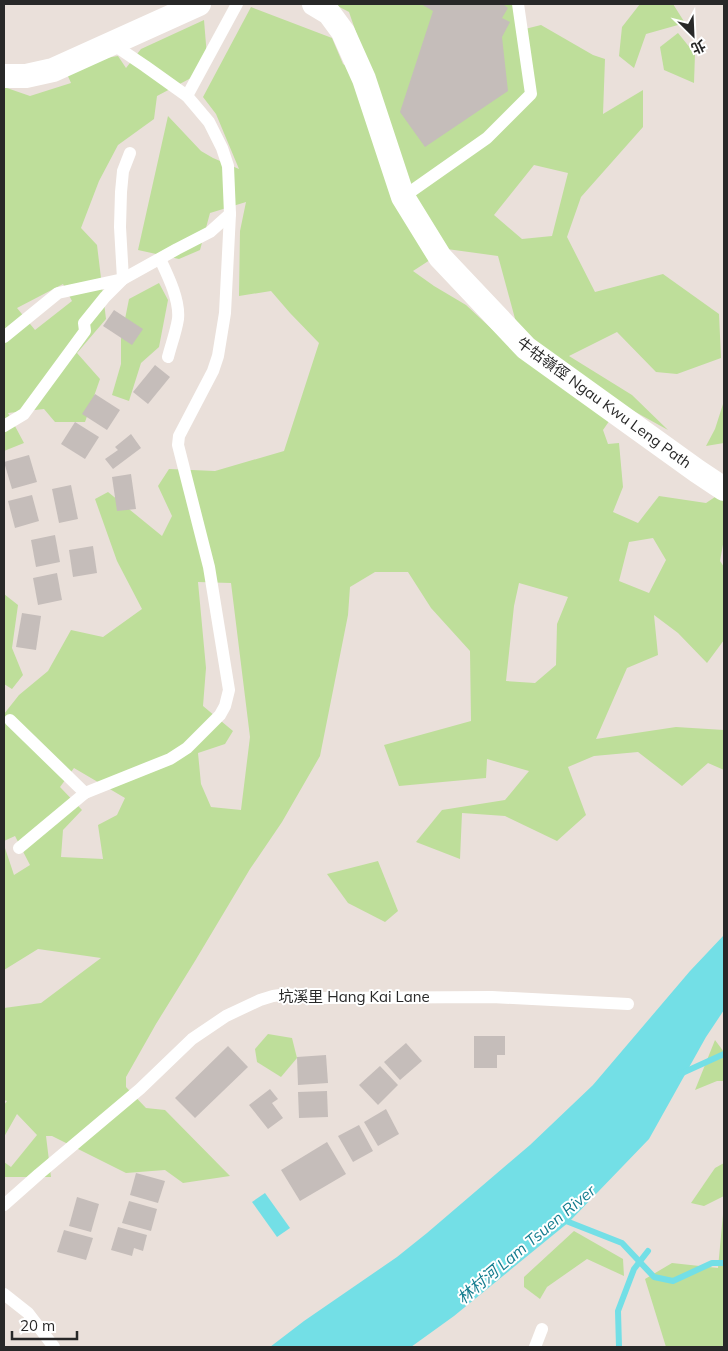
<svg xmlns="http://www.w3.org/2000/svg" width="728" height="1351" viewBox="0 0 728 1351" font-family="Mulish,'Noto Sans TC',sans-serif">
  <rect width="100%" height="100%" fill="#eae0da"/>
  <!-- green -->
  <g fill="#bede9a" fill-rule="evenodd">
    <path d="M334,4h179l4,27 24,-6 52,30 12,4 -2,55 40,-24v37l-62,70 -14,40 28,55 68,-18 56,40 2,44 -44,16 -21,-2 -39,-40 -48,24 63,39 36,35 -47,-26 -18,26 5,14 11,-1 4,44 -10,25 25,11 21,-27 47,7 18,-12v48l-4,22 4,6v73l-17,23 -29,-30 -24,-18 4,40 -31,13 -31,71 80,-12 48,3v40l-16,-7 -26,23 -44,-34 -44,4 -26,11 18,48 -29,26 -52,-25 -43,-3 -2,46 -44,-17 26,-32 63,-10 24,-29 -42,-12 -1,19 -87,8 -15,-41 87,-24 -1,-70 -39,-43 -23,-36h-33l-25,15 -2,28 -28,141 -38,66 -32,47 -55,92 -39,63 -30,53v10l20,21 19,2 65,66 -47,7 -18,-13 -39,3 -74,-37h-6l5,41h-47v-15l7,5 26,-32 -20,-21 -13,23v-32l3,-4 -3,-1v-92l37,-5 60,-45 -63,-9 -34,21v-125l10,30 16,-10 -15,-29 -11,5v-127l15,-19 29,-24 23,-41 32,7 39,-28 -25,-48 -22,-62 13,-7 54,44 10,-20 -14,-30 11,-17 46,2 69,-20 35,-108 -29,-30 -19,-22 -32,5 1,-65 6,-29 -36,11 -10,37 -21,9 -41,-9 30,-134 33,35 12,7 26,11 -23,-55 -13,-17 48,-90 81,31 11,26 30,18 -24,-70zM534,165l34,8 -16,63 -30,3 -28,-24zM447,249l51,7 19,70 -23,5 -28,-26 -32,-19 -21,-15zM653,538l13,22 -17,33 -30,-12 10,-39zM198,582l33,1 19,154 -9,73 -30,-3 -10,-23 -3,-31 27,-9 8,-13 -30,-25 3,-38zM519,583l49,14 -11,27 -1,41 -21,18 -29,-2 8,-75zM74,768l51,30 -8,17 -19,10 5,34 -42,-2 2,-27 19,-20 -22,-23z"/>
    <path d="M640,4h33l12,19 -39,11 -12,34 -15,-12 3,-29z"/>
    <path d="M204,20l4,49 -51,27 -3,23 -36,26 -19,36 -18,47 16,17 9,74 -29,34 23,26 -15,43h-30l-11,-13 -36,4 16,30 -20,8v-364l26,9 41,-13 -4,-9 26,-14 25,-4 8,12 15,-19zM63,284l9,17 -37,29 -18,-22z"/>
    <path d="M678,33l17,21 -1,29 -30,-13 -4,-23z"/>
    <path d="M159,283l9,17 -9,47 -18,16 -12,38 -17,-6 9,-31v-25l8,-40z"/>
    <path d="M724,401v42l-18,3 9,-17z"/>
    <path d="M4,594l14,11 -6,43 11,27 -11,14 -8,-5z"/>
    <path d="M378,861l20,50 -13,11 -37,-19 -21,-29z"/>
    <path d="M268,1034l24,4 5,20 -16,19 -24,-15 -2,-13z"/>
    <path d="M715,1040l9,12v29h-7l-22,9z"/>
    <path d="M724,1163v33l-20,10 -13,-3 24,-35z"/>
    <path d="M724,1204v143h-58l-21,-68 27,-16 46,5z"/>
    <path d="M574,1231l49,28 1,17 -37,-17 -40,28 -7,12 -16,-12v-10z"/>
  </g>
  <!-- water -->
  <g fill="#73dfe6">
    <path d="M724,935v75l-18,27 -57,102 -80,83 -115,94 -43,31h-141l34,-26 93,-64 30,-24 103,-88 63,-60 97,-114z"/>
    <path d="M265,1193l25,35 -13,9 -25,-35z"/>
  </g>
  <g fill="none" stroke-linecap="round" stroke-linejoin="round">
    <!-- stream -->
    <g stroke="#73dfe6" stroke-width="6">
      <path d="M680,1074l44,-20"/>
      <path d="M561,1219l61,24 32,34 19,4 39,-18h12"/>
      <path d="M619,1347l-1,-36 16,-42 14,-18"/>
    </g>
  </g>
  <!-- building -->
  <g fill="#c5bdba">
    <path d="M421,4h82l5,4 -6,10 8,4 -8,15 6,54 -83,56 -25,-35 33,-101z"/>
    <path d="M114,310l29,19 -11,16 -29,-19z"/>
    <path d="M155,365l15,12 -22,27 -15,-12z"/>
    <path d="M95,394l25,16 -13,20 -25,-16z"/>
    <path d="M75,422l24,15 -14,22 -24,-15z"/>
    <path d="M131,434l10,14 -28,21 -8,-10 13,-9 -3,-3z"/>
    <path d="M29,455l8,27 -25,7 -8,-27z"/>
    <path d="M131,474l5,35 -19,2 -5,-34z"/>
    <path d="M71,485l7,34 -19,4 -7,-34z"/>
    <path d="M32,495l7,26 -24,7 -7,-27z"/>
    <path d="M55,535l5,27 -24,5 -5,-27z"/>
    <path d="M93,546l4,27 -24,4 -4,-27z"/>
    <path d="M57,573l5,27 -24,5 -5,-27z"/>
    <path d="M22,613l19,3 -5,34 -20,-3z"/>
    <path d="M474,1036h31v19h-8v13h-23z"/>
    <path d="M406,1043l16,18 -22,19 -16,-18z"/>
    <path d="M228,1046l20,21 -53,51 -20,-20z"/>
    <path d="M326,1055l2,28 -30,2 -1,-28z"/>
    <path d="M380,1066l18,19 -20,20 -19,-20z"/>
    <path d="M270,1089l8,10 -6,4 11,15 -15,11 -19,-24z"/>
    <path d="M327,1091l1,26 -29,1 -1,-26z"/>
    <path d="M386,1109l13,25 -21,12 -14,-24z"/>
    <path d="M359,1125l14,26 -20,11 -15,-26z"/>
    <path d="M327,1142l19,32 -46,27 -19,-31z"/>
    <path d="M136,1173l29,8 -7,22 -28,-8z"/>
    <path d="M77,1197l22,7 -8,28 -22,-6z"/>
    <path d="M129,1201l28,8 -6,22 -29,-8z"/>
    <path d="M118,1227l29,8 -4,16 -9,-3 -2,8 -21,-6z"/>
    <path d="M64,1230l29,8 -7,22 -29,-8z"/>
  </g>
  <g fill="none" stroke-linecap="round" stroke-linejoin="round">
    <!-- service -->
    <g stroke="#fff" stroke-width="12">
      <path d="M111,43l34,23 42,30"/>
      <path d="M403,197l84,-59 44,-44 -13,-90"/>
      <path d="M160,259c8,17 20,41 18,60 -2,13 -7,26 -10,38"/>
      <path d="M123,279l-3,-52 1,-35 2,-21 7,-18"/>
      <path d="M4,337l54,-44 65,-14"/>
      <path d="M4,426l20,-12 61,-83 -1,-8 21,-26 18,-18 54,-30 33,-17 20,-18"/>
      <path d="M10,720l75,73"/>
      <path d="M19,848l66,-55 85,-34 17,-11 33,-33 5,-9 4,-16 -20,-123 -31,-122 1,-9 34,-65 5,-15 7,-43 5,-99 -2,-48 -6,-18 -13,-26 -22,-26 50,-92"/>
      <path d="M4,1205l35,-31 101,-85 52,-50 34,-23 34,-16 13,-4 14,-2 27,4 178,-1 136,7"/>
      <path d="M4,1294l24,19 26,34"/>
      <path d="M535,1347l7,-18"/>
    </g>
    <!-- minor -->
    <g stroke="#fff" stroke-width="24">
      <path d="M314,4l15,9 14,19 21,47 39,118 37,60 86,91 171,123 27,18"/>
      <path d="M4,76h22l27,-6 146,-66"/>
    </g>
  </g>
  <g text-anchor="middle" stroke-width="4" stroke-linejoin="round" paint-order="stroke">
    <!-- street labels -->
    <g font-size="15" fill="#282828" stroke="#fff">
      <text transform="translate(604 403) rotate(36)" y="5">牛牯嶺徑 Ngau Kwu Leng Path</text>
      <text x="354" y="1002">坑溪里 Hang Kai Lane</text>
    </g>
    <!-- water labels -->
    <g font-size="16" font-style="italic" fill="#157d8f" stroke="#fff">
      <text transform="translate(526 1244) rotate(-40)" y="6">林村河 Lam Tsuen River</text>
    </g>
  </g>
  <!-- border -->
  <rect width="728" height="1351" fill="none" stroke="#282828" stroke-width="10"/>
  <!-- north arrow -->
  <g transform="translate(693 35) rotate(156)" stroke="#ffffff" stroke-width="4" paint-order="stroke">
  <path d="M0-4L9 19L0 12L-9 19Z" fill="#282828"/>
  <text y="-8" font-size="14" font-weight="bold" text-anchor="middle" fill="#282828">北</text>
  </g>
  <!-- scale -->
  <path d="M12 1331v8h65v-8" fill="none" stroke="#282828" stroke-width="2.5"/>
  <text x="20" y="1331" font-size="15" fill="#282828" stroke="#ffffff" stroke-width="4" paint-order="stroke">20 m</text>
</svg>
